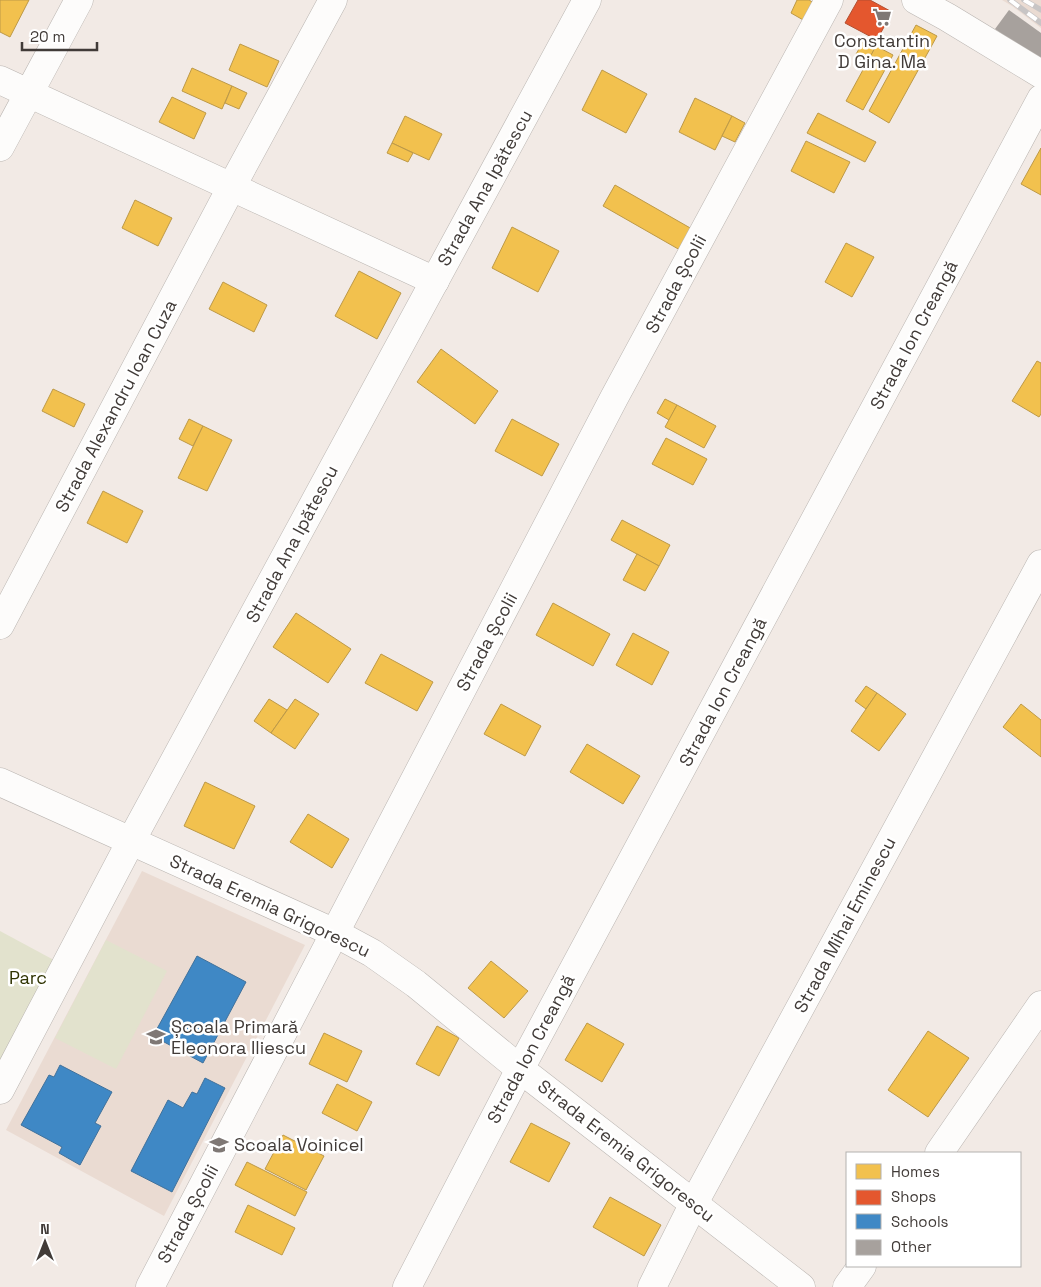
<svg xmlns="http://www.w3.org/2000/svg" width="1041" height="1287" viewBox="0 0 1041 1287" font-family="'Space Grotesk',sans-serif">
  <rect width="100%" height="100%" fill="#f2eae5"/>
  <!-- built -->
  <g fill="#eadbd2">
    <path d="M1002,0h39v28l-29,-22z"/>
    <path d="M142,871l163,74 -141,271 -158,-86z"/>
  </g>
  <!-- green -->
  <g fill="#e2e2cd">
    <path d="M0,931l65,35 -65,124z"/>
    <path d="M106,940l61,31 -51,98 -61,-31z"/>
  </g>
  <!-- homes -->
  <g fill="#f2c14e" stroke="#bd9947">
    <path d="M0,0h29l-19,37 -10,-5z"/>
    <path d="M797,0h12l5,3 -9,18 -14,-8z"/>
    <path d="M916,25l21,11 -48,87 -20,-12z"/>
    <path d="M864,40l12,6 -9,17 -12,-7z"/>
    <path d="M240,44l39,17 -12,26 -38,-17z"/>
    <path d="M876,46l17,9 -30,55 -17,-9z"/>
    <path d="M192,68l40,18 -10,23 -40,-18z"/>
    <path d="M602,70l45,24 -21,39 -44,-23z"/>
    <path d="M232,86l15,7 -8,16 -14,-6z"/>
    <path d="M172,97l34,16 -12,26 -35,-17z"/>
    <path d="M695,98l37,18 -17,34 -36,-18z"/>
    <path d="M818,113l58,29 -11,20 -58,-29z"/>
    <path d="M405,116l37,18 -13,26 -37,-17z"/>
    <path d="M732,116l13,7 -10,19 -13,-6z"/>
    <path d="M806,141l44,21 -16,31 -43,-22z"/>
    <path d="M392,143l21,10 -5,9 -21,-9z"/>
    <path d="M1041,148v47l-20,-11z"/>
    <path d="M615,185l77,44 -12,21 -77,-44z"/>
    <path d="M135,200l37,18 -14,28 -36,-18z"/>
    <path d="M512,227l47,24 -21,41 -46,-24z"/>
    <path d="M846,243l28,14 -22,40 -27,-15z"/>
    <path d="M359,271l42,22 -24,46 -42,-23z"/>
    <path d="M223,282l44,23 -13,27 -45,-23z"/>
    <path d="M441,349l57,42 -23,33 -58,-42z"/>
    <path d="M1037,361l4,2v51l-2,3 -27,-16z"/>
    <path d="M53,389l32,15 -11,23 -32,-16z"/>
    <path d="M665,399l12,6 -8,15 -12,-7z"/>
    <path d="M677,405l39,21 -12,22 -39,-21z"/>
    <path d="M189,419l14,7 -10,20 -14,-7z"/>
    <path d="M512,419l47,25 -17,32 -47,-25z"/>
    <path d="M203,426l29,14 -25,51 -29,-13z"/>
    <path d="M666,438l41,21 -14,26 -41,-21z"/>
    <path d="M103,491l40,20 -16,32 -40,-20z"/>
    <path d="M622,520l48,25 -11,21 -48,-26z"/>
    <path d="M637,554l22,12 -14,25 -22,-11z"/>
    <path d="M553,603l57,31 -17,32 -57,-31z"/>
    <path d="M296,613l55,36 -23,34 -55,-36z"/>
    <path d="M633,633l36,19 -17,33 -36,-20z"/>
    <path d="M381,654l52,28 -16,29 -52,-28z"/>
    <path d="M866,686l11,7 -11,16 -11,-8z"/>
    <path d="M877,693l29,21 -27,37 -28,-20z"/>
    <path d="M269,699l18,11 -16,23 -17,-12z"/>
    <path d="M295,699l24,15 -24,35 -24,-16z"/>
    <path d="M501,704l40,22 -16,30 -41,-22z"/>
    <path d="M1021,704l20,16v37l-38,-30z"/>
    <path d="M587,744l53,32 -17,28 -53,-32z"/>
    <path d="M205,782l50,24 -21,43 -50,-23z"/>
    <path d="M308,814l41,25 -17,29 -42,-26z"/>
    <path d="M491,961l37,30 -24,27 -36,-30z"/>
    <path d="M587,1023l37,21 -22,38 -37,-22z"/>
    <path d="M437,1026l22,12 -20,38 -23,-12z"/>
    <path d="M928,1031l41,27 -41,59 -40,-27z"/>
    <path d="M324,1033l38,18 -15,31 -38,-18z"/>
    <path d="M337,1084l35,18 -15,29 -35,-18z"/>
    <path d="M531,1123l39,20 -21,39 -39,-20z"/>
    <path d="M283,1135l41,21 -18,34 -41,-21z"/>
    <path d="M247,1162l60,30 -12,24 -60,-31z"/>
    <path d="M610,1197l51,28 -17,31 -51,-29z"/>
    <path d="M248,1205l47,23 -13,27 -47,-23z"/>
  </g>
  <!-- shops -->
  <path fill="#e4572e" stroke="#b34f31" d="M858,0h12l22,12 -15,28 -32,-17z"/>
  <!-- schools -->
  <g fill="#3f88c5" stroke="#40719b">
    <path d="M197,956l49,26 -43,81 -50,-27z"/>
    <path d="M60,1065l52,27 -17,31 6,3 -21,39 -21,-12 3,-6 -41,-22 28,-50 5,2z"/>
    <path d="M205,1078l20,10 -53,104 -41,-21 37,-71 15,8 9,-16 5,2z"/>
  </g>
  <!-- building -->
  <path fill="#a7a19d" d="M1009,10l32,23v30l-46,-34z"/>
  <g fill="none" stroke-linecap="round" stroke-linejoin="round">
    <!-- minor casing -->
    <g stroke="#bab5b1" stroke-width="29">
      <g id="minor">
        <path d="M916,0l31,17 94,57"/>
        <path d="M0,80l435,201"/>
        <path d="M0,147l79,-147"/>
        <path d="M0,625l232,-439 101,-186"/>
        <path d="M0,782l335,151 37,20 44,31 104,85 281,218"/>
        <path d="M0,1090l131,-249 456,-841"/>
        <path d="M939,1153l102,-148"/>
        <path d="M150,1287l464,-889 215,-398"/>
        <path d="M407,1287l113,-218 521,-970"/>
        <path d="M652,1287l42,-84 347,-639"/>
        <path d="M847,1287l15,-21"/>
      </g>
    </g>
    <!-- minor -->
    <use href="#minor" stroke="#fdfcfb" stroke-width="28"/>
    <!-- rail casing -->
    <g stroke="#c8c5c5" stroke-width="5.5">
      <g id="rail">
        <path d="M1010,0l31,23"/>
        <path d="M1024,0l17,10"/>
      </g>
    </g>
    <!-- rail -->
    <use href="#rail" stroke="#fff" stroke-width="4" stroke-dasharray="11" stroke-linecap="butt"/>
  </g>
  <!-- icons -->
  <defs>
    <g id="supermarket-bare" transform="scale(1.5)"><path d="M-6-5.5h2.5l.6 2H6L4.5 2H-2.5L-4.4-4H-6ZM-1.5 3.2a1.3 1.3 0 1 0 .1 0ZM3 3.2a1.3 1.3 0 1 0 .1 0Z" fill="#7f7875" stroke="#fff" stroke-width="2.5" paint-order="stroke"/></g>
    <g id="school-bare" transform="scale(1.5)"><path d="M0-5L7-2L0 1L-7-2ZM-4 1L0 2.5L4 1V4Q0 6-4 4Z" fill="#7f7875" stroke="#fff" stroke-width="2.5" paint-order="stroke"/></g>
  </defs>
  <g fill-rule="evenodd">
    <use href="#supermarket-bare" x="882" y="17"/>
    <use href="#school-bare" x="156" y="1037"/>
    <use href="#school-bare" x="219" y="1145"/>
  </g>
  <g text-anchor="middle" stroke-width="5" stroke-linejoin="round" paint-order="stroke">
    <!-- poi labels -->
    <g font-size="18" fill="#413b38" stroke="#fff" text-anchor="start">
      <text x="882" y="47" text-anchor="middle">Constantin<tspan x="882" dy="21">D Gina. Ma</tspan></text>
      <text x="171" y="1033">Școala Primară<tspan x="171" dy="21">Eleonora Iliescu</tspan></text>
      <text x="234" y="1151">Scoala Voinicel</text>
    </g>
    <!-- street labels -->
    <g font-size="18" fill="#413b38" stroke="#fff">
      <text transform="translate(485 188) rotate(-61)" y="6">Strada Ana Ipătescu</text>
      <text transform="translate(676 284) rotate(-62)" y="6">Strada Școlii</text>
      <text transform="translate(914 335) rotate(-62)" y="6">Strada Ion Creangă</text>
      <text transform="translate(116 406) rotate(-62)" y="6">Strada Alexandru Ioan Cuza</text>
      <text transform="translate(292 544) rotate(-62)" y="6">Strada Ana Ipătescu</text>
      <text transform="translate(487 642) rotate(-62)" y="6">Strada Școlii</text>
      <text transform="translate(723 692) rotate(-62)" y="6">Strada Ion Creangă</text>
      <text transform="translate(270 906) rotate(25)" y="6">Strada Eremia Grigorescu</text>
      <text transform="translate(845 925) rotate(-62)" y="6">Strada Mihai Eminescu</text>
      <text transform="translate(531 1049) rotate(-62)" y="6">Strada Ion Creangă</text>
      <text transform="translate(626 1151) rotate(38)" y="6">Strada Eremia Grigorescu</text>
      <text transform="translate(188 1214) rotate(-62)" y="6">Strada Școlii</text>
    </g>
    <!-- park labels -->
    <g font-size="18" fill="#2f3300" stroke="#fff">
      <text x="28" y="984">Parc</text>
    </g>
  </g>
  <!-- legend -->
  <rect x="846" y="1152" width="175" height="115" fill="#ffffff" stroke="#b3b1af"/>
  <rect x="856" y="1164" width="25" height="15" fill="#f2c14e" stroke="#b3b1af"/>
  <text x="891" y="1177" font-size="15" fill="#413b38">Homes</text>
  <rect x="856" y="1190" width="25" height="15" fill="#e4572e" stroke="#b3b1af"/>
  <text x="891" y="1202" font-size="15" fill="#413b38">Shops</text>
  <rect x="856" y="1214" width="25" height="15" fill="#3f88c5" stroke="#b3b1af"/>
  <text x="891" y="1227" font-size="15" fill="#413b38">Schools</text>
  <rect x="856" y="1240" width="25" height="15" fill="#a7a19d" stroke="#b3b1af"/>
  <text x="891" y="1252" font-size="15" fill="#413b38">Other</text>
  <!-- north arrow -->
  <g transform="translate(45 1242)" stroke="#ffffff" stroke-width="4" paint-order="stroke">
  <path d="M0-4L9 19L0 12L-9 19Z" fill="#413b38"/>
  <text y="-8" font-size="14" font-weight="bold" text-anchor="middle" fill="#413b38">N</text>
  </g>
  <!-- scale -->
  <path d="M22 42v8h75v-8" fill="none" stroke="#413b38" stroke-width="2.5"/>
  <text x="30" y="42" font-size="15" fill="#413b38" stroke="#ffffff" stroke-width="4" paint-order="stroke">20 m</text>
</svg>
